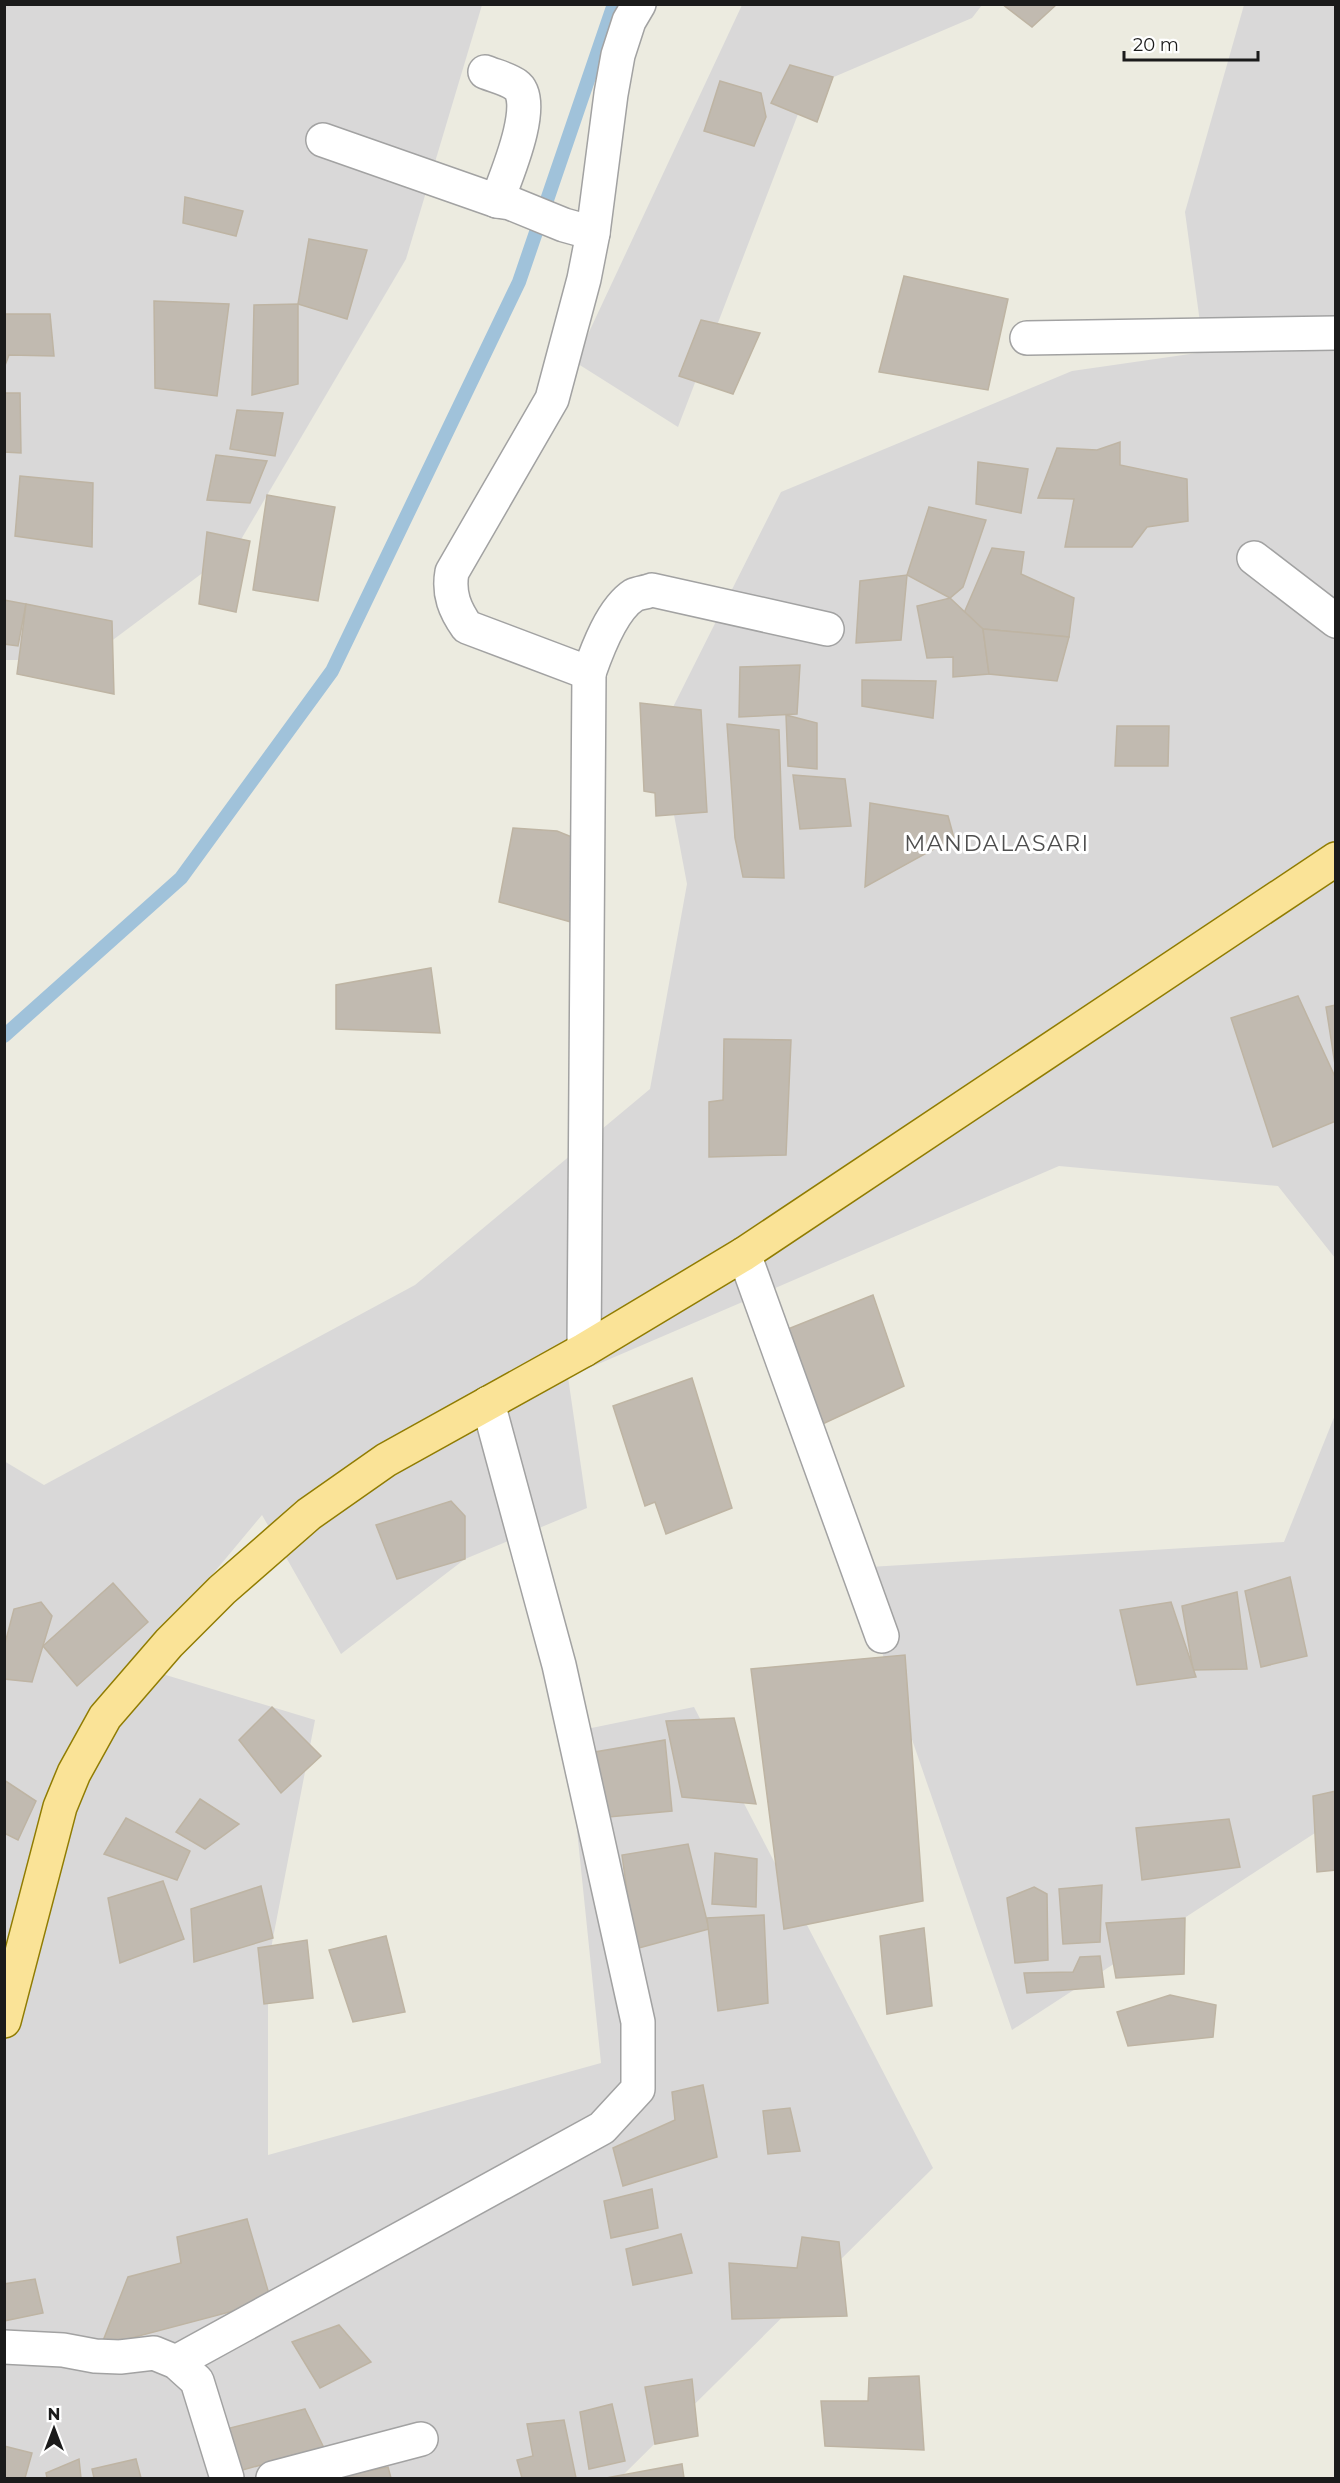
<svg xmlns="http://www.w3.org/2000/svg" width="1340" height="2483" viewBox="0 0 1340 2483" font-family="Montserrat,sans-serif">
  <rect width="100%" height="100%" fill="#ecebe0"/>
  <!-- residential -->
  <g fill="#d9d8d8">
    <path d="M4,5h478l-76,254 -170,289 -150,112h-81z"/>
    <path d="M742,5h240l-10,13 -164,70 -130,339 -103,-65z"/>
    <path d="M1244,5h91v1253l-57,-72 -219,-20 -491,211 19,131 -122,51 -124,95 -79,-139 -126,151 179,54 -47,244v191l333,-92 -34,-330 127,-26 239,461 -313,310h-615l-1,-1017 40,24 371,-200 235,-196 37,-205 -28,-149 122,-243 291,-121 132,-19 -19,-140z"/>
    <path d="M1335,1415v405l-323,210 -159,-462 431,-26z"/>
  </g>
  <g fill="none" stroke-linecap="round" stroke-linejoin="round">
    <!-- stream -->
    <path stroke="#a0c2da" stroke-width="14" d="M4,1036l177,-158 151,-207 187,-389 95,-278"/>
  </g>
  <!-- building -->
  <g fill="#c1bab0" stroke="#beb4a3" stroke-width="1.5">
    <path d="M1002,4h55l-25,23z"/>
    <path d="M790,65l43,12 -16,45 -46,-19z"/>
    <path d="M720,81l41,12 5,24 -12,29 -50,-15z"/>
    <path d="M185,197l58,14 -7,25 -53,-13z"/>
    <path d="M309,239l58,11 -20,69 -49,-15z"/>
    <path d="M904,276l104,23 -20,91 -109,-18z"/>
    <path d="M154,301l75,3 -12,92 -62,-8z"/>
    <path d="M298,304v80l-46,11 2,-90z"/>
    <path d="M4,314h46l4,42 -45,-1 -5,13z"/>
    <path d="M701,320l59,13 -27,61 -54,-18z"/>
    <path d="M4,393h16l1,60 -17,-1z"/>
    <path d="M237,410l46,3 -8,43 -45,-7z"/>
    <path d="M1120,442v23l67,14 1,42 -41,6 -15,20h-67l9,-48 -36,-1 19,-50 40,2z"/>
    <path d="M216,455l51,6 -17,42 -43,-3z"/>
    <path d="M978,462l50,7 -7,44 -45,-9z"/>
    <path d="M20,476l73,7 -1,64 -77,-11z"/>
    <path d="M267,495l68,12 -17,94 -65,-11z"/>
    <path d="M929,507l57,13 -23,67 -13,11 -43,-23z"/>
    <path d="M207,532l43,9 -14,71 -37,-8z"/>
    <path d="M992,548l32,4 -3,22 53,24 -5,39 -86,-8 -19,-16z"/>
    <path d="M907,575l-6,65 -45,3 4,-62z"/>
    <path d="M950,598l33,31 6,45 -36,3v-20l-26,1 -10,-52z"/>
    <path d="M4,600l22,4 -8,42 -14,-2z"/>
    <path d="M26,604l86,17 2,73 -97,-20z"/>
    <path d="M983,629l86,8 -12,44 -68,-7z"/>
    <path d="M800,665l-3,49 -58,3 1,-50z"/>
    <path d="M862,680l74,1 -3,37 -71,-12z"/>
    <path d="M640,703l61,7 6,102 -51,4 -1,-23 -11,-2z"/>
    <path d="M786,715l31,8v46l-29,-3z"/>
    <path d="M727,724l52,6 5,148 -41,-1 -8,-39z"/>
    <path d="M1117,726h52l-1,40h-53z"/>
    <path d="M793,775l52,4 6,47 -51,3z"/>
    <path d="M870,803l78,13 6,22 -89,49z"/>
    <path d="M513,828l44,3 32,13 -18,78 -72,-20z"/>
    <path d="M431,968l9,65 -104,-4v-44z"/>
    <path d="M1298,996l38,83v42l-63,26 -42,-129z"/>
    <path d="M1336,1005v66l-10,-64z"/>
    <path d="M724,1039l67,1 -5,115 -77,2v-55l14,-2z"/>
    <path d="M873,1295l31,91 -92,43 -29,-98z"/>
    <path d="M692,1378l40,130 -66,26 -11,-32 -10,4 -32,-100z"/>
    <path d="M451,1501l14,15v43l-68,20 -21,-54z"/>
    <path d="M1290,1577l17,79 -46,11 -16,-76z"/>
    <path d="M113,1583l35,39 -71,64 -34,-40z"/>
    <path d="M1237,1592l10,77 -54,1 -11,-64z"/>
    <path d="M41,1602l11,14 -20,66 -28,-3v-32l10,-38z"/>
    <path d="M1171,1602l25,75 -59,8 -17,-75z"/>
    <path d="M905,1655l18,246 -139,28 -33,-260z"/>
    <path d="M272,1707l49,49 -40,37 -42,-53z"/>
    <path d="M734,1718l22,86 -74,-7 -16,-76z"/>
    <path d="M665,1740l7,71 -74,7 -3,-66z"/>
    <path d="M4,1780l32,21 -18,39 -14,-7z"/>
    <path d="M1336,1791v79l-19,2 -4,-76z"/>
    <path d="M200,1799l39,25 -34,25 -29,-17z"/>
    <path d="M126,1818l64,33 -13,29 -73,-26z"/>
    <path d="M1229,1819l11,48 -98,13 -6,-52z"/>
    <path d="M688,1844l21,85 -74,20 -13,-94z"/>
    <path d="M715,1853l42,6 -1,48 -44,-3z"/>
    <path d="M163,1881l21,58 -64,24 -12,-65z"/>
    <path d="M1102,1885l-2,57 -37,2 -4,-55z"/>
    <path d="M261,1886l12,52 -79,24 -3,-53z"/>
    <path d="M1034,1887l13,7 1,66 -33,3 -8,-65z"/>
    <path d="M764,1915l4,88 -50,8 -11,-93z"/>
    <path d="M1185,1918l-1,56 -68,4 -10,-55z"/>
    <path d="M924,1928l8,78 -45,8 -7,-78z"/>
    <path d="M386,1936l19,76 -52,10 -24,-72z"/>
    <path d="M307,1940l6,58 -49,6 -6,-56z"/>
    <path d="M1100,1956l4,31 -77,6 -3,-20 49,-1 7,-15z"/>
    <path d="M1170,1995l46,10 -3,32 -85,9 -11,-34z"/>
    <path d="M703,2085l14,72 -94,29 -10,-38 62,-28 -3,-28z"/>
    <path d="M790,2108l10,43 -32,3 -5,-43z"/>
    <path d="M652,2189l6,39 -47,10 -7,-37z"/>
    <path d="M247,2219l24,82 -170,45 27,-69 53,-14 -4,-26z"/>
    <path d="M681,2234l11,39 -59,12 -7,-36z"/>
    <path d="M802,2237l37,5 8,74 -115,3 -3,-56 68,5z"/>
    <path d="M35,2279l8,34 -39,8v-37z"/>
    <path d="M339,2325l32,37 -51,26 -28,-46z"/>
    <path d="M919,2376l5,74 -99,-4 -4,-45h47l1,-23z"/>
    <path d="M692,2379l6,57 -43,8 -10,-57z"/>
    <path d="M612,2404l13,57 -36,8 -9,-57z"/>
    <path d="M305,2409l19,39 -89,24 -5,-44z"/>
    <path d="M564,2420l12,58h-54l-5,-18 16,-4 -6,-32z"/>
    <path d="M4,2446l28,7 -7,25h-21z"/>
    <path d="M79,2459l2,19h-34l-1,-5z"/>
    <path d="M136,2459l5,19h-47l-2,-9z"/>
    <path d="M682,2464l2,14h-78z"/>
    <path d="M388,2467l3,11h-58z"/>
  </g>
  <g fill="none" stroke-linecap="round" stroke-linejoin="round">
    <!-- street casing -->
    <g stroke="#a2a2a2" stroke-width="36">
      <g id="street">
        <path d="M639,4l-10,17 -11,34 -7,39 -18,139 -9,46 -32,120 -100,173c-4,22 3,38 15,55l122,46c8,-23 23,-64 45,-78 5,-2 13,-3 18,-5l175,39"/>
        <path d="M485,72c10,4 23,7 31,13 23,16 -11,94 -19,116"/>
        <path d="M323,140l174,61 13,2 54,22 29,8"/>
        <path d="M1027,338l309,-5"/>
        <path d="M1254,558l82,63"/>
        <path d="M744,1254l138,382"/>
        <path d="M584,1350l5,-677"/>
        <path d="M4,2347l59,3 32,6 25,1 34,-4 22,9 21,19 30,97"/>
        <path d="M176,2362l426,-234 36,-39v-67l-79,-357 -71,-262"/>
        <path d="M273,2478l148,-39"/>
      </g>
    </g>
    <!-- primary casing -->
    <g stroke="#907c02" stroke-width="36">
      <path id="primary" d="M4,2021l56,-214 14,-34 31,-56 64,-74 53,-53 87,-76 77,-54 198,-110 160,-96 592,-395"/>
    </g>
    <!-- street -->
    <use href="#street" stroke="#fff" stroke-width="33"/>
    <!-- primary -->
    <use href="#primary" stroke="#fae397" stroke-width="33"/>
  </g>
  <g text-anchor="middle" stroke-width="6" stroke-linejoin="round" paint-order="stroke">
    <!-- quarter labels -->
    <g font-size="22" letter-spacing="1.5" fill="#4e4e4e" stroke="#fff">
      <text x="997" y="851">MANDALASARI</text>
    </g>
  </g>
  <!-- border -->
  <rect width="1340" height="2483" fill="none" stroke="#1b1b1b" stroke-width="12"/>
  <!-- north arrow -->
  <g transform="translate(54 2429)" stroke="#ffffff" stroke-width="4.5" paint-order="stroke">
  <path d="M0-4.5L10 22L0 15L-10 22Z" fill="#1b1b1b"/>
  <text y="-9" font-size="16" font-weight="bold" text-anchor="middle" fill="#1b1b1b">N</text>
  </g>
  <!-- scale -->
  <path d="M1124 51v9h134v-9" fill="none" stroke="#1b1b1b" stroke-width="3"/>
  <text x="1133" y="51" font-size="18" fill="#1b1b1b" stroke="#ffffff" stroke-width="4.5" paint-order="stroke">20 m</text>
</svg>
